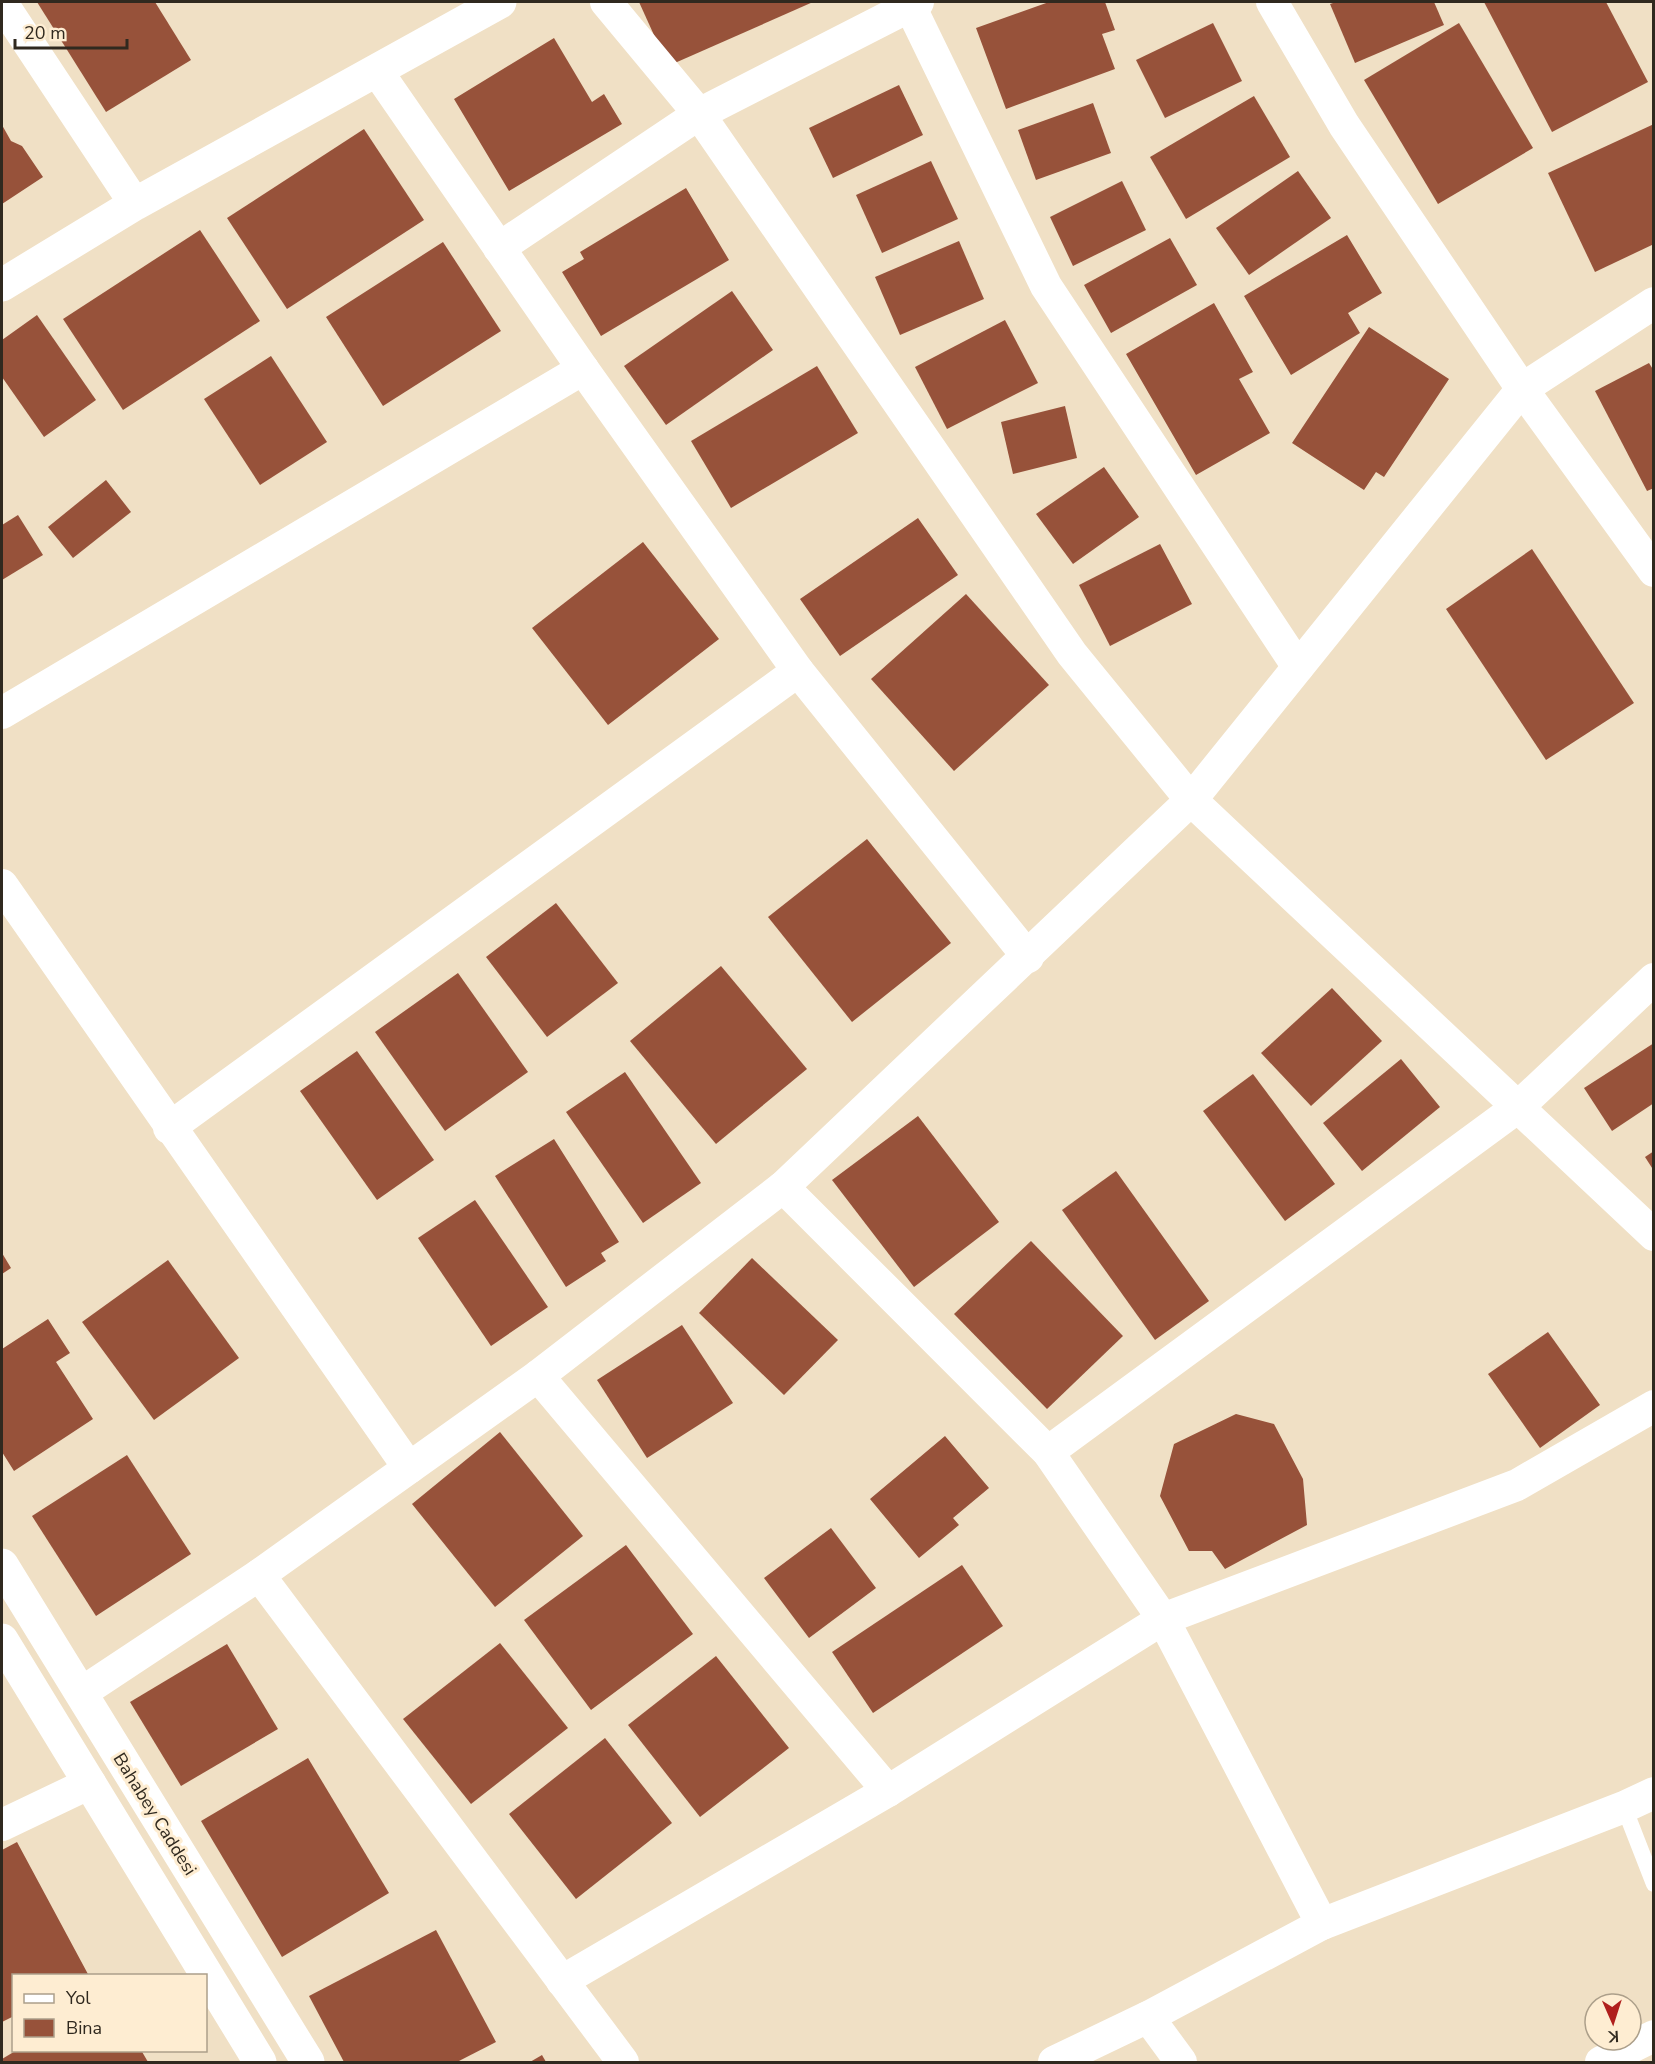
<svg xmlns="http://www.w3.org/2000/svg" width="1655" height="2064" viewBox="0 0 1655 2064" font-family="'Nunito Sans',sans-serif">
  <rect width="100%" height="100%" fill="#f0e0c5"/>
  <!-- building -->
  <g fill="#97523a">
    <path d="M37,2h118l36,58 -85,52z"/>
    <path d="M639,2h174l-145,64z"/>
    <path d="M1049,2h56l10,28 -13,4 13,35 -109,40 -30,-81z"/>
    <path d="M1336,2h98l10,23 -89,38 -25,-59z"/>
    <path d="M1484,2h122l42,80 -96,50z"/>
    <path d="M1213,23l29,58 -77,37 -29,-58z"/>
    <path d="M1459,23l74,125 -95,56 -74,-124z"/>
    <path d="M554,38l38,64 12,-8 18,30 -113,67 -55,-92z"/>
    <path d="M899,85l24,50 -90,43 -24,-50z"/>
    <path d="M1254,96l36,61 -104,62 -36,-62z"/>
    <path d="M1093,103l18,50 -75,27 -18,-50z"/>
    <path d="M1654,124v120l-59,28 -47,-99z"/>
    <path d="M2,125l9,16 11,5 21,31 -41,27z"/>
    <path d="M364,129l60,91 -137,89 -60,-91z"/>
    <path d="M931,161l27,58 -76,34 -26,-58z"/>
    <path d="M1298,171l33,47 -82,57 -33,-47z"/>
    <path d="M1122,181l24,49 -73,36 -23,-49z"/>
    <path d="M686,188l43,72 -128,76 -39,-64 22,-13 -4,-7z"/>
    <path d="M200,230l60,91 -137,89 -60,-91z"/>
    <path d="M1347,235l35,58 -34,20 12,20 -69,42 -47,-79z"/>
    <path d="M1170,238l27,47 -86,48 -27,-48z"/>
    <path d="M959,241l25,58 -84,36 -25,-58z"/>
    <path d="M443,242l58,89 -118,75 -57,-89z"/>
    <path d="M732,291l41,59 -107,75 -42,-59z"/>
    <path d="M1214,303l39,69 -14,7 31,54 -74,42 -70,-121z"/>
    <path d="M37,315l59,85 -52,37 -42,-60v-37z"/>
    <path d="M1005,320l33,63 -91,46 -32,-62z"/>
    <path d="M1369,327l80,52 -65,98 -8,-5 -12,18 -72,-47z"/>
    <path d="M271,356l56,86 -67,43 -56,-86z"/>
    <path d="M1649,363l5,8v117l-7,3 -52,-100z"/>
    <path d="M817,366l41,67 -127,75 -40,-67z"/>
    <path d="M1065,406l12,52 -64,16 -12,-52z"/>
    <path d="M1104,467l35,50 -66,47 -37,-50z"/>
    <path d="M106,480l25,32 -58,46 -25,-31z"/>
    <path d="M18,515l25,40 -41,25v-55z"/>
    <path d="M918,518l40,57 -118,81 -40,-57z"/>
    <path d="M643,542l76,97 -111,86 -76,-97z"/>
    <path d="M1160,544l32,60 -82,42 -31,-61z"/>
    <path d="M1532,549l102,154 -88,57 -100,-151z"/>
    <path d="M966,594l83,91 -95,86 -83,-92z"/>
    <path d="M867,839l84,104 -99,79 -84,-105z"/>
    <path d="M556,903l62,80 -71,54 -61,-80z"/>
    <path d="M721,966l86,103 -91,75 -86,-103z"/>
    <path d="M458,973l70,99 -83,59 -70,-99z"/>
    <path d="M1332,988l50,53 -71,65 -50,-53z"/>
    <path d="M1654,1043v60l-42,28 -28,-43z"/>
    <path d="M357,1051l77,109 -57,40 -77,-109z"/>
    <path d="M1401,1059l39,48 -78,64 -39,-48z"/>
    <path d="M625,1072l76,111 -58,40 -77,-111z"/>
    <path d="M1253,1074l82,110 -50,37 -82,-110z"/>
    <path d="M918,1116l81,106 -85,65 -82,-107z"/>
    <path d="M554,1139l65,103 -18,11 5,8 -40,26 -71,-111z"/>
    <path d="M1654,1151v20l-9,-14z"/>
    <path d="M1116,1171l93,130 -54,39 -93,-130z"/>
    <path d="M475,1200l73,107 -57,39 -73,-108z"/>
    <path d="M1031,1241l92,95 -76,73 -93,-95z"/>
    <path d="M2,1253l9,15 -9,6z"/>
    <path d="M752,1258l86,82 -54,55 -85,-82z"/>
    <path d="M168,1260l71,98 -85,62 -72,-98z"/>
    <path d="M48,1319l22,34 -14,9 37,57 -79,52 -12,-19v-103z"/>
    <path d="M682,1325l51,78 -86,55 -50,-78z"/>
    <path d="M1548,1332l52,73 -60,43 -52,-74z"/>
    <path d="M1236,1414l38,10 29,55 4,46 -82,44 -13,-18h-23l-29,-55 14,-52z"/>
    <path d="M500,1432l83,104 -88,71 -83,-103z"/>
    <path d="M945,1436l44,52 -36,30 6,7 -40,33 -49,-59z"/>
    <path d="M127,1455l64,99 -95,62 -64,-100z"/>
    <path d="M831,1528l45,60 -67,50 -45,-60z"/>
    <path d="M626,1545l67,89 -102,76 -67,-90z"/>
    <path d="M962,1565l41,61 -130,87 -41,-61z"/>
    <path d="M500,1643l68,85 -97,76 -68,-85z"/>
    <path d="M227,1644l51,85 -97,57 -51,-84z"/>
    <path d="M716,1656l73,92 -89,69 -72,-92z"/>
    <path d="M605,1738l67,85 -96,76 -67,-85z"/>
    <path d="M308,1758l81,135 -107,64 -81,-136z"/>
    <path d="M17,1842l72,134h-75v40l-12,6v-172z"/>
    <path d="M436,1930l60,112 -39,20h-113l-35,-66z"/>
    <path d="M17,2050h124l7,12h-146v-3z"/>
    <path d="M542,2055l4,7h-16z"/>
  </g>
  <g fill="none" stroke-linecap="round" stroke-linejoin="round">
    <!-- service -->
    <path stroke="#fff" stroke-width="16" d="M1624,1807l30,77"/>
    <!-- minor -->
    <g stroke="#fff" stroke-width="32">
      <path d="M606,2l93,112 373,540 119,146 463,435"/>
      <path d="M1272,2l72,123 178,264 132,182"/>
      <path d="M2,3l133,201"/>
      <path d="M910,6l136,280 252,381"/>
      <path d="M377,71l206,298 215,302 230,286"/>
      <path d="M499,248l200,-134 219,-112"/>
      <path d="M2,713l581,-344"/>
      <path d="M2,885l407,583"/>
      <path d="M169,1128l629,-457"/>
      <path d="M783,1187l265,265 115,167 159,305"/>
      <path d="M538,1376l350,415"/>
      <path d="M1048,1452l470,-345 136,-128"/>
      <path d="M259,1575l364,487"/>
      <path d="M81,1693l178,-118 279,-199 245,-189 408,-387 331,-411 132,-86"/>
      <path d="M2,1825l88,-42"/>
      <path d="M562,1981l326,-190 275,-172 354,-134 137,-79"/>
      <path d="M1148,2017l33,45"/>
      <path d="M1054,2062l94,-45 174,-93 302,-117 30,-14"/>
      <path d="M1601,2062l53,-26"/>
    </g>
    <!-- tertiary -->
    <g stroke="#fff" stroke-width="33">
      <path d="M2,285l133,-81 365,-202"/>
      <path d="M2,1565l306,497"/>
      <path d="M2,1640l258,422"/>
    </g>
  </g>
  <g text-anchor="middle" stroke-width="6" stroke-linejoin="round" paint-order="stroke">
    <!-- street labels -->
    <g font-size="18" fill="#30291f" stroke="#feedd2">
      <text transform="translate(155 1814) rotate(58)" y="6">Bahabey Caddesi</text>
    </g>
  </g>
  <!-- border -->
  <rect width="1655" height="2064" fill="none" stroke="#30291f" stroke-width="6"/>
  <!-- legend -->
  <rect x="12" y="1974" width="195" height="78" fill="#feedd2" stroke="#ac9f8a" stroke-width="1.5"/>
  <rect x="24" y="1994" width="30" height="9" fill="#ffffff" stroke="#ac9f8a" stroke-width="1.5"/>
  <text x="66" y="2004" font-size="18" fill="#30291f">Yol</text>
  <rect x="24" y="2019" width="30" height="18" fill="#97523a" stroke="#ac9f8a" stroke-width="1.5"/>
  <text x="66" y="2034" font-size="18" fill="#30291f">Bina</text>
  <!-- north arrow -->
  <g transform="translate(1613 2022) rotate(177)"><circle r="28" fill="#feedd2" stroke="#ac9f8a" stroke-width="1.5"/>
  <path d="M0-4.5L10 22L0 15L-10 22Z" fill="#b01f1d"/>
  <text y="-9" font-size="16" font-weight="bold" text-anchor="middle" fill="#30291f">K</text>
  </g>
  <!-- scale -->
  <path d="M15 39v9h112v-9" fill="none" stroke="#30291f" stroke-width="3"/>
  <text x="24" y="39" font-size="18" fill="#30291f" stroke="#feedd2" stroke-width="4.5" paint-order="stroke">20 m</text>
</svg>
